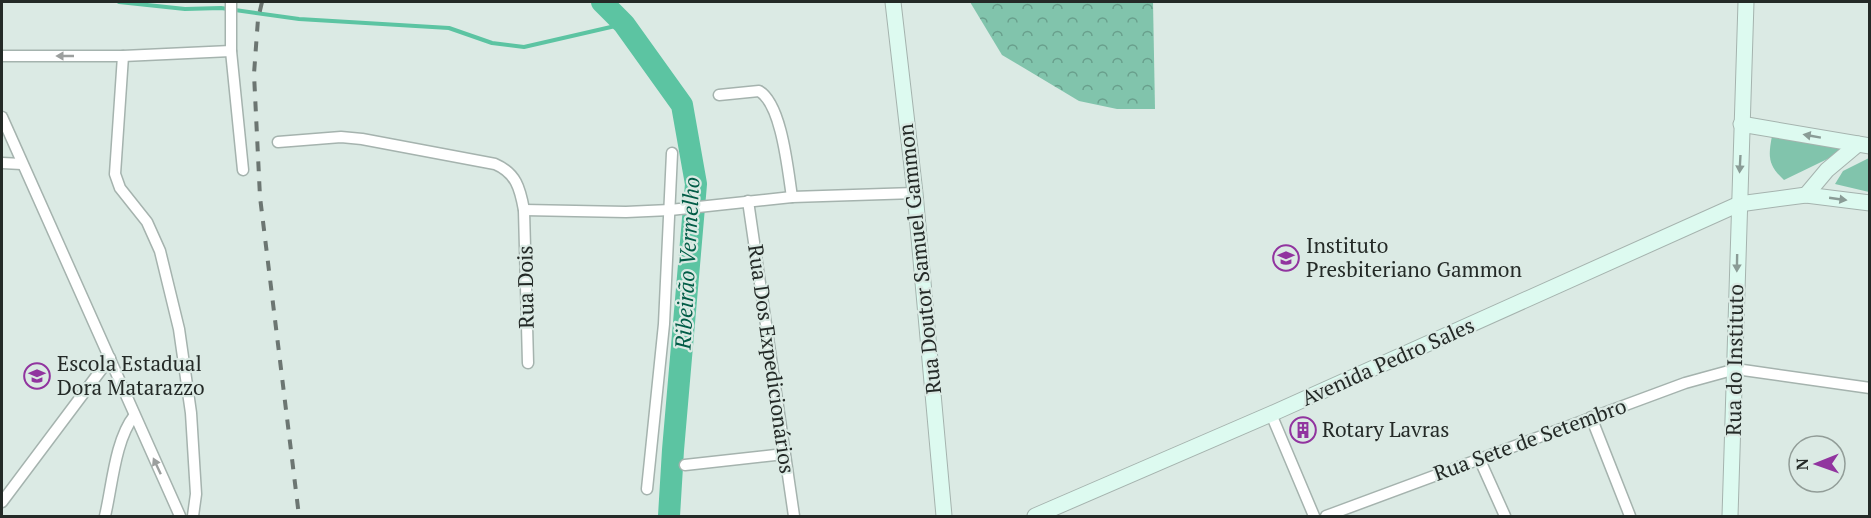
<svg xmlns="http://www.w3.org/2000/svg" width="1871" height="518" viewBox="0 0 1871 518" font-family="'PT Serif',serif">
  <defs>
    <pattern id="forest-crowns" width="20" height="18" patternUnits="userSpaceOnUse" patternTransform="scale(1.5)"><rect width="20" height="18" fill="#81c4ac"/><path d="M2 6a3 3 0 1 1 6 0M12 15a3 3 0 1 1 6 0" fill="none" stroke="#699f8c"/></pattern>
  </defs>
  <rect width="100%" height="100%" fill="#dbeae4"/>
  <!-- forest -->
  <path fill="url(#forest-crowns)" d="M970,2h183l2,107h-38l-38,-8 -77,-46z"/>
  <!-- green -->
  <g fill="#81c4ac">
    <path d="M1772,136l74,14 -62,30c-16,-15 -16,-23 -12,-44z"/>
    <path d="M1869,158v34l-34,-8 8,-13z"/>
  </g>
  <g fill="none" stroke-linecap="round" stroke-linejoin="round">
    <!-- stream -->
    <path stroke="#5cc4a2" stroke-width="4" d="M119,2l66,7 36,-1 78,11 150,9 43,15 32,4 100,-23"/>
    <!-- river -->
    <path stroke="#5cc4a2" stroke-width="22" d="M602,2l22,22 58,81 14,79 -23,266 -4,66"/>
    <!-- street casing -->
    <g stroke="#a5b3ae" stroke-width="13">
      <g id="street">
        <path d="M231,2v49l12,119"/>
        <path d="M2,56h121l108,-5"/>
        <path d="M123,56l-8,118 5,14 27,34 13,29 19,78 12,84 5,81 -3,22"/>
        <path d="M719,95l40,-4c23,13 29,81 33,106"/>
        <path d="M2,117l178,399"/>
        <path d="M278,142l63,-5 21,2 133,25c21,9 25,24 29,46l4,153"/>
        <path d="M2,163l20,1"/>
        <path d="M748,201l46,315"/>
        <path d="M524,210l102,2 44,-2 122,-13 123,-4"/>
        <path d="M1271,414l43,102"/>
        <path d="M1591,417l39,99"/>
        <path d="M1479,458l26,58"/>
        <path d="M685,465l99,-11"/>
        <path d="M647,489l17,-165 8,-171"/>
        <path d="M2,502l108,-144"/>
        <path d="M105,516c7,-29 10,-76 29,-100"/>
        <path d="M1326,516l359,-133 51,-14 134,19"/>
      </g>
    </g>
    <!-- secondary casing -->
    <g stroke="#a5b3ae" stroke-width="17">
      <g id="secondary">
        <path d="M893,2l22,191 29,323"/>
        <path d="M1741,124l129,22"/>
        <path d="M1806,195l21,-25 31,-26"/>
        <path d="M1035,516l236,-102 468,-210 67,-9 64,8"/>
        <path d="M1730,516l16,-514"/>
      </g>
    </g>
    <!-- street -->
    <use href="#street" stroke="#fff" stroke-width="10"/>
    <!-- secondary -->
    <use href="#secondary" stroke="#ddfaf0" stroke-width="15"/>
    <!-- rail -->
    <path stroke="#6c7672" stroke-width="4" stroke-dasharray="10 10" stroke-linecap="butt" d="M262,2l-4,17 -4,55 6,123 39,319"/>
  </g>
  <!-- one-way arrows -->
  <defs><path id="oneway-solid" d="M-6-.8H1V-3.2L6.5 0L1 3.2V.8H-6Z" transform="scale(1.5)"/></defs>
  <g fill="#9c9f9e">
    <use href="#oneway-solid" transform="translate(65 56) rotate(-180)"/>
    <use href="#oneway-solid" transform="translate(157 466) rotate(-115)"/>
  </g>
  <g fill="#8a9c96">
    <use href="#oneway-solid" transform="translate(1812 136) rotate(-170)"/>
    <use href="#oneway-solid" transform="translate(1740 164) rotate(93)"/>
    <use href="#oneway-solid" transform="translate(1838 199) rotate(8)"/>
    <use href="#oneway-solid" transform="translate(1737 263) rotate(91)"/>
  </g>
  <!-- icons -->
  <defs>
    <g id="school-ring" transform="scale(1.35)"><circle r="9.5" fill="#dbeae4" stroke="#91349f" stroke-width="1.5"/><path d="M0-5L7-2L0 1L-7-2ZM-4 1L0 2.5L4 1V4Q0 6-4 4Z" fill="#91349f"/></g>
    <g id="building-ring" transform="scale(1.35)"><circle r="9.5" fill="#dbeae4" stroke="#91349f" stroke-width="1.5"/><path d="M-4-6H4V6H1V3H-1V6H-4ZM-2.5-4.3h1.7v1.8h-1.7ZM.8-4.3h1.7v1.8H.8ZM-2.5-1h1.7V.8h-1.7ZM.8-1h1.7V.8H.8Z" fill="#91349f"/></g>
  </defs>
  <g fill-rule="evenodd">
    <use href="#school-ring" x="1286" y="258"/>
    <use href="#school-ring" x="37" y="376"/>
    <use href="#building-ring" x="1303" y="430"/>
  </g>
  <g text-anchor="middle" stroke-width="4.5" stroke-linejoin="round" paint-order="stroke">
    <!-- poi labels -->
    <g font-size="21" fill="#242a27" stroke="#dbeae4" text-anchor="start">
      <text x="1306" y="253">Instituto<tspan x="1306" dy="24">Presbiteriano Gammon</tspan></text>
      <text x="57" y="371">Escola Estadual<tspan x="57" dy="24">Dora Matarazzo</tspan></text>
      <text x="1322" y="437">Rotary Lavras</text>
    </g>
    <!-- street labels -->
    <g font-size="21" fill="#242a27" stroke="#dbeae4">
      <text transform="translate(920 259) rotate(-96)" y="7">Rua Doutor Samuel Gammon</text>
      <text transform="translate(526 287) rotate(-91)" y="7">Rua Dois</text>
      <text transform="translate(771 359) rotate(82)" y="7">Rua Dos Expedicionários</text>
      <text transform="translate(1735 360) rotate(-89)" y="7">Rua do Instituto</text>
      <text transform="translate(1388 362) rotate(-24)" y="7">Avenida Pedro Sales</text>
      <text transform="translate(1530 440) rotate(-20)" y="7">Rua Sete de Setembro</text>
    </g>
    <!-- water labels -->
    <g font-size="22" font-style="italic" fill="#015c46" stroke="#dbeae4">
      <text transform="translate(687 263) rotate(-87)" y="8">Ribeirão Vermelho</text>
    </g>
  </g>
  <!-- border -->
  <rect width="1871" height="518" fill="none" stroke="#242a27" stroke-width="6"/>
  <!-- north arrow -->
  <g transform="translate(1817 464) rotate(269)"><circle r="28" fill="#dbeae4" stroke="#929d98" stroke-width="1.5"/>
  <path d="M0-4.5L10 22L0 15L-10 22Z" fill="#91349f"/>
  <text y="-9" font-size="16" font-weight="bold" text-anchor="middle" fill="#242a27">N</text>
  </g>
</svg>
